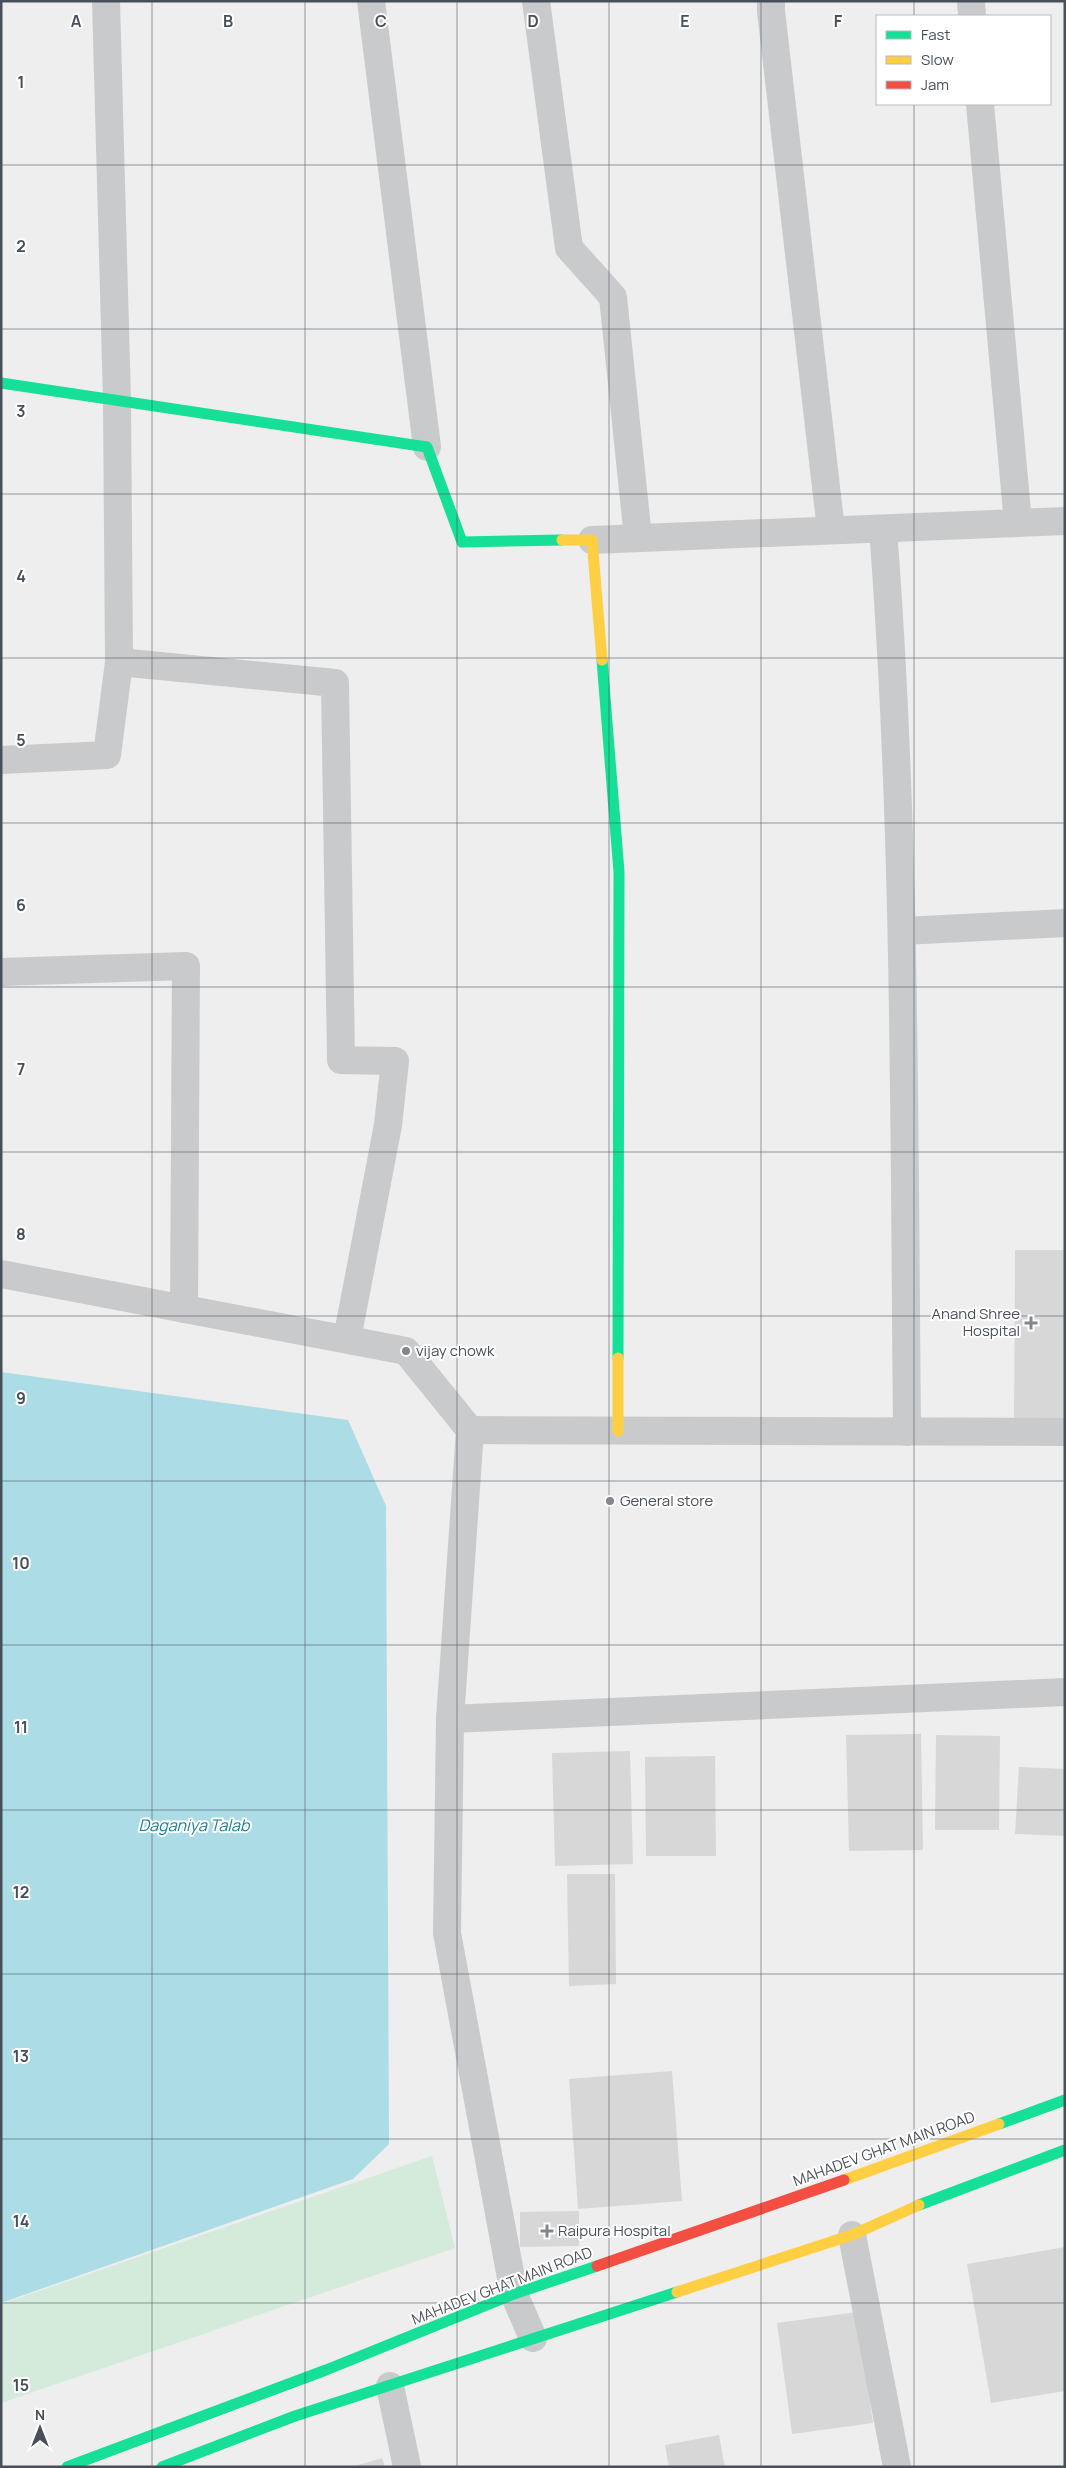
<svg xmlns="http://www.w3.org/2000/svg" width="1066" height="2468" viewBox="0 0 1066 2468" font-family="Manrope,sans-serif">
  <rect width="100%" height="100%" fill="#eee"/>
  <!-- green -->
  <path fill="#d4ebdc" d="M432,2156l23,92 -454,155v-99z"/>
  <!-- water -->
  <path fill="#acdce6" d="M1,1372l347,48 38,86 3,638 -36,35 -352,124z"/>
  <!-- building -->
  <g fill="#d7d7d8">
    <path d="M1015,1250h50v178h-51z"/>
    <path d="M921,1734l2,116 -74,1 -3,-116z"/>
    <path d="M936,1735l64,1 -1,94h-64z"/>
    <path d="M630,1751l3,113 -78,2 -3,-113z"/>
    <path d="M715,1756l1,100h-70l-1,-99z"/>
    <path d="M1019,1767l46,2v67l-50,-2z"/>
    <path d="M567,1874h48l1,110 -47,2z"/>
    <path d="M672,2071l10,130 -104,8 -9,-130z"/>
    <path d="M579,2211v35l-59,1v-35z"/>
    <path d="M1065,2247v144l-74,12 -24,-139z"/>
    <path d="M857,2312l16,111 -81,11 -15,-111z"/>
    <path d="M719,2435l6,32h-56l-4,-22z"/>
    <path d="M382,2458l3,9h-30v-1z"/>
  </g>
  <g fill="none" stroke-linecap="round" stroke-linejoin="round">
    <!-- street -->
    <g stroke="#c8cacc" stroke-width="28">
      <path d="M371,1l56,446"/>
      <path d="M536,1l33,247 44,49 25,241"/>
      <path d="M771,1v10l60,519"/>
      <path d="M971,1l1,15"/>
      <path d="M980,104l38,419"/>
      <path d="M883,529c23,300 21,602 24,903"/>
      <path d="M592,540l473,-19"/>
      <path d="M119,662l216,21 6,377 54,1 -7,64 -41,214"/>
      <path d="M1,760l106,-5 12,-93 -2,-262 -11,-399"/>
      <path d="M903,931l162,-8"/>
      <path d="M1,972l185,-6 -2,343"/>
      <path d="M1,1274l405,77 64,79 -20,289 -3,214 67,361 19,44"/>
      <path d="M470,1430l595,2"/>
      <path d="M450,1719l615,-27"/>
      <path d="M852,2235l45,232"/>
      <path d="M390,2386l17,81"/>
    </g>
    <!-- fast -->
    <g stroke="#16e098" stroke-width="11">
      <path d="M1,383l426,64 35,95 100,-2"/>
      <path d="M602,660l17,212 -1,486"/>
      <path d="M999,2124l66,-24"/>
      <path d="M919,2205l146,-55"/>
      <path d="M67,2467l259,-97 188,-76 83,-28"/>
      <path d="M162,2467l133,-51 382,-124"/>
    </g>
    <!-- slow -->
    <g stroke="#ffcf43" stroke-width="11">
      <path d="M562,540h30l10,120"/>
      <path d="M618,1431v-73"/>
      <path d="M844,2180l155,-56"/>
      <path d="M677,2292l175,-57 67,-30"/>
    </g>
    <!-- jam -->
    <path stroke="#f24e42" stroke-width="11" d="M597,2266l247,-86"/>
  </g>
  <!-- grid -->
  <path fill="none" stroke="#475058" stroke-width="1" stroke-opacity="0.55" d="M152,1v2466M305,1v2466M457,1v2466M609,1v2466M761,1v2466M914,1v15M914,104v2363M1,165h1064M1,329h1064M1,494h1064M1,658h1064M1,823h1064M1,987h1064M1,1152h1064M1,1316h1064M1,1481h1064M1,1645h1064M1,1810h1064M1,1974h1064M1,2139h1064M1,2303h1064"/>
  <!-- markers -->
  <g fill="#81878c" stroke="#fff" stroke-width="2">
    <path d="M1028.5 1315.5h5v5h5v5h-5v5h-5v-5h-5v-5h5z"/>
    <circle cx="406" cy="1351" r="5"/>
    <circle cx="610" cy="1501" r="5"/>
    <path d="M544.5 2223.5h5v5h5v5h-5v5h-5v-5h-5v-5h5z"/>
  </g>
  <g text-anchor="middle" stroke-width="4" stroke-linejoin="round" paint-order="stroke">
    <!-- poi labels -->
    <g font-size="15" fill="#475058" stroke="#fff" text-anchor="start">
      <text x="1020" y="1319" text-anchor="end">Anand Shree<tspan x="1020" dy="17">Hospital</tspan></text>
      <text x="416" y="1356">vijay chowk</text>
      <text x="620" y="1506">General store</text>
      <text x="558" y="2236">Raipura Hospital</text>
    </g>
    <!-- street labels -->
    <g font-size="15" fill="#475058" stroke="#fff">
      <text transform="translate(884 2149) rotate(-20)" y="5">MAHADEV GHAT MAIN ROAD</text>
      <text transform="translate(502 2286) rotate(-21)" y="5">MAHADEV GHAT MAIN ROAD</text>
    </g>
    <!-- water labels -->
    <g font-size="16" font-style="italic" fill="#1a7d91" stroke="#fff">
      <text x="194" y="1831">Daganiya Talab</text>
    </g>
  </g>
  <g font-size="16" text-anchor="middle" font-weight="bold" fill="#475058" stroke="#fff" stroke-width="4" stroke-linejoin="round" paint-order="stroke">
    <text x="76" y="27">A</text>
    <text x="228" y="27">B</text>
    <text x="381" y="27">C</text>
    <text x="533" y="27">D</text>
    <text x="685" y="27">E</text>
    <text x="838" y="27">F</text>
    <text x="21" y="88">1</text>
    <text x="21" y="252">2</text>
    <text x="21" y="417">3</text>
    <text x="21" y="582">4</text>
    <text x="21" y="746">5</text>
    <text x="21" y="911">6</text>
    <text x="21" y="1075">7</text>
    <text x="21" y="1240">8</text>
    <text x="21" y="1404">9</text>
    <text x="21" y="1569">10</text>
    <text x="21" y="1733">11</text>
    <text x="21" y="1898">12</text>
    <text x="21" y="2062">13</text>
    <text x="21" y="2227">14</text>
    <text x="21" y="2391">15</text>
  </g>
  <!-- border -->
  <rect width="1066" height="2468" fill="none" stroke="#475058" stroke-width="5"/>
  <!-- legend -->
  <rect x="876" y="15" width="175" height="90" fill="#ffffff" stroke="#b5b9bc"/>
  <rect x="886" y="31" width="25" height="8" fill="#16e098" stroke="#b5b9bc"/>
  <text x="921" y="40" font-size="15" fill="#475058">Fast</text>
  <rect x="886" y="56" width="25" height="8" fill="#ffcf43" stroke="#b5b9bc"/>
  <text x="921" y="65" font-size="15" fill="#475058">Slow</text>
  <rect x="886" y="81" width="25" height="8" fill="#f24e42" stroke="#b5b9bc"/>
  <text x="921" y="90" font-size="15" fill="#475058">Jam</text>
  <!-- north arrow -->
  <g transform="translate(40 2428)" stroke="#ffffff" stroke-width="4" paint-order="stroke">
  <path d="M0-4L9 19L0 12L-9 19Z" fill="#475058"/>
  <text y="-8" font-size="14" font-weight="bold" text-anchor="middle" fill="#475058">N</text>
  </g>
</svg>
